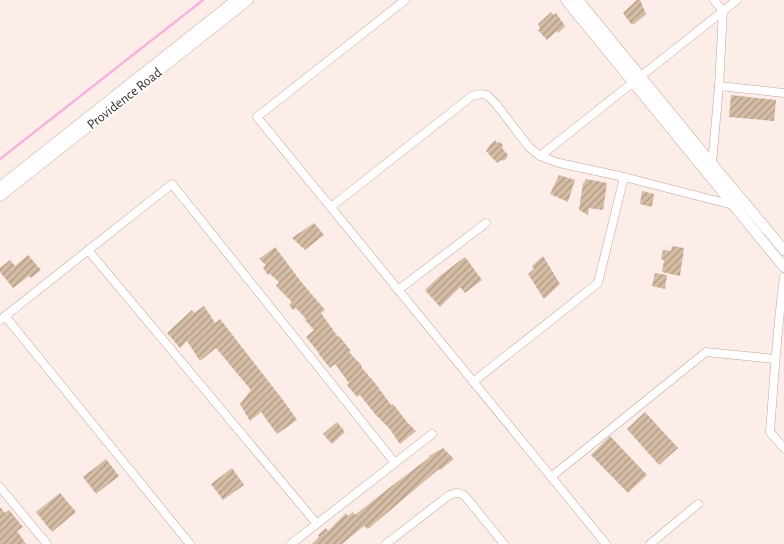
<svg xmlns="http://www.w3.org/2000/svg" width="784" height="544" viewBox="0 0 784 544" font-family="'Alegreya Sans',sans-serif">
  <defs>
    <pattern id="building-hatch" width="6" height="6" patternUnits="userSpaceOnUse" patternTransform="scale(1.25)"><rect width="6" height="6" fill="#d5bca4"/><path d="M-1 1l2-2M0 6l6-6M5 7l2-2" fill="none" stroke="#ae9986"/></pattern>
  </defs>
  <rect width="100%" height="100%" fill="#fcede9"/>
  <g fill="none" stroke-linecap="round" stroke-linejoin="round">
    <!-- stream -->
    <path stroke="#f7b3de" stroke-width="2.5" d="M0,159l203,-159"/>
  </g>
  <!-- building -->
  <g fill="url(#building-hatch)">
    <path d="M637,0h3l2,4v1l4,9 -12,10h-3l-8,-11z"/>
    <path d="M551,12l3,3 2,-2 9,13 -7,7 -1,-2 -10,9 -9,-10 2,-1 -2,-5z"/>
    <path d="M731,95l45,5 -2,21 -45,-4z"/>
    <path d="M495,140l2,3 3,-1 3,3 -1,3 6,7 -2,4 -4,2 -1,-1 -4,3 -11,-12 4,-6z"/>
    <path d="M559,175l16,5 -7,22 -18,-8z"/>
    <path d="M586,179l21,4 -4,27 -14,-2 -1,7 -9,-5 4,-27h1z"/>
    <path d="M642,191l12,3 -2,13 -12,-3z"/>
    <path d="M314,223l10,12 -19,15 -13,-12z"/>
    <path d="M672,246l12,2 -4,28 -18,-4 2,-12 -3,-1 2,-9 8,1z"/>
    <path d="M275,247l27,36 23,27 -4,3 17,24 1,-1 12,15 -2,1 13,14 -1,1 14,16 16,22 2,-1 14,18 9,9 -16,13 -11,-16 -14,-14 -15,-19 -3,2 -10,-12 2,-2 -14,-19 -5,4 -12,-15h1l-13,-16 8,-7 -9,-10 1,-1 -10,-11 -3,2 -4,-5 3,-3 -16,-16 3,-4 -9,-8 -2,1 -5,-7 3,-3 -7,-6z"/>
    <path d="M28,255l13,15 -10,8 -2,-2 -16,12 -13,-16v-4l10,-8 5,6z"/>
    <path d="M543,256l17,28 -16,15 -16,-25 6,-5 -2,-3z"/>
    <path d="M465,257l17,23 -17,13 -5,-6 -20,20 -15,-17 16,-15z"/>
    <path d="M655,273l12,2 -2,14 -13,-3z"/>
    <path d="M204,306l11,17 5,-4 63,81 14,20 -20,14 -16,-22 -11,9 -10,-17 11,-14 -35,-42 -16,13 -13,-20 -7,7 -13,-15 25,-23 2,3z"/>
    <path d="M645,412l33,36 -19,17 -32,-36z"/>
    <path d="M337,422l8,10 -13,12 -9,-10z"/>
    <path d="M610,436l37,39 -19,18 -37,-38z"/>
    <path d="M443,448l11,11 -14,11 -1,-1 -71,60 -4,-3 -22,18h-30l7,-7 -1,-2 8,-7 2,3 18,-18 2,3 5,-4 2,3 38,-30 37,-28 -1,-1z"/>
    <path d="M106,459l13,17 -23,18 -13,-17z"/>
    <path d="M232,468l12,17 -21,15 -12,-16z"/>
    <path d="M60,493l16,19 -24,20 -16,-20z"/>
    <path d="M0,507l5,6 4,-3 14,17 -6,4 9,13h-26z"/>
  </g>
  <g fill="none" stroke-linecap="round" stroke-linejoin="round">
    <!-- minor casing -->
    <g stroke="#c5a399" stroke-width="9">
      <g id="minor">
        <path d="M405,0l-148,117 349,427"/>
        <path d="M719,86l65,7"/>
        <path d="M540,156l197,-156"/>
        <path d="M712,164l7,-78 4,-75 -9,-11"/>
        <path d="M331,207l141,-111 8,-2 7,1 9,9 33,43 11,9 19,7 65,14 109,28"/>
        <path d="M88,250l229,274"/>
        <path d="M784,277c-7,51 -10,103 -14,155l14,16"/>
        <path d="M398,290l88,-67"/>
        <path d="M5,316l185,228"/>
        <path d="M0,320l172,-136 223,279"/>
        <path d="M473,382l125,-99 26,-106"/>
        <path d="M551,477l155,-125 69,7"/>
        <path d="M0,487l47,57"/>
        <path d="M291,544l141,-110"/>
        <path d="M386,544l62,-48c7,-4 11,-4 17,0l39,48"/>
        <path d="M650,544l48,-40"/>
      </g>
    </g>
    <!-- tertiary casing -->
    <g stroke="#c5a399" stroke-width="11">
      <g id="tertiary">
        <path d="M566,0l218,267"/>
        <path d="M578,0l134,164 72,86"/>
        <path d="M0,187l236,-187"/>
        <path d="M0,196l248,-196"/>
      </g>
    </g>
    <!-- minor -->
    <use href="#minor" stroke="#fff" stroke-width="8"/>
    <!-- tertiary -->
    <use href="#tertiary" stroke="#fff" stroke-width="10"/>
  </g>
  <g text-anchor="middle" stroke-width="4" stroke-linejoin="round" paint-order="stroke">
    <!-- street labels -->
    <g font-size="14" fill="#3b2d29" stroke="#fefefe">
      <text transform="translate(124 98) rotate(-38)" y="5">Providence Road</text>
    </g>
  </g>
</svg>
